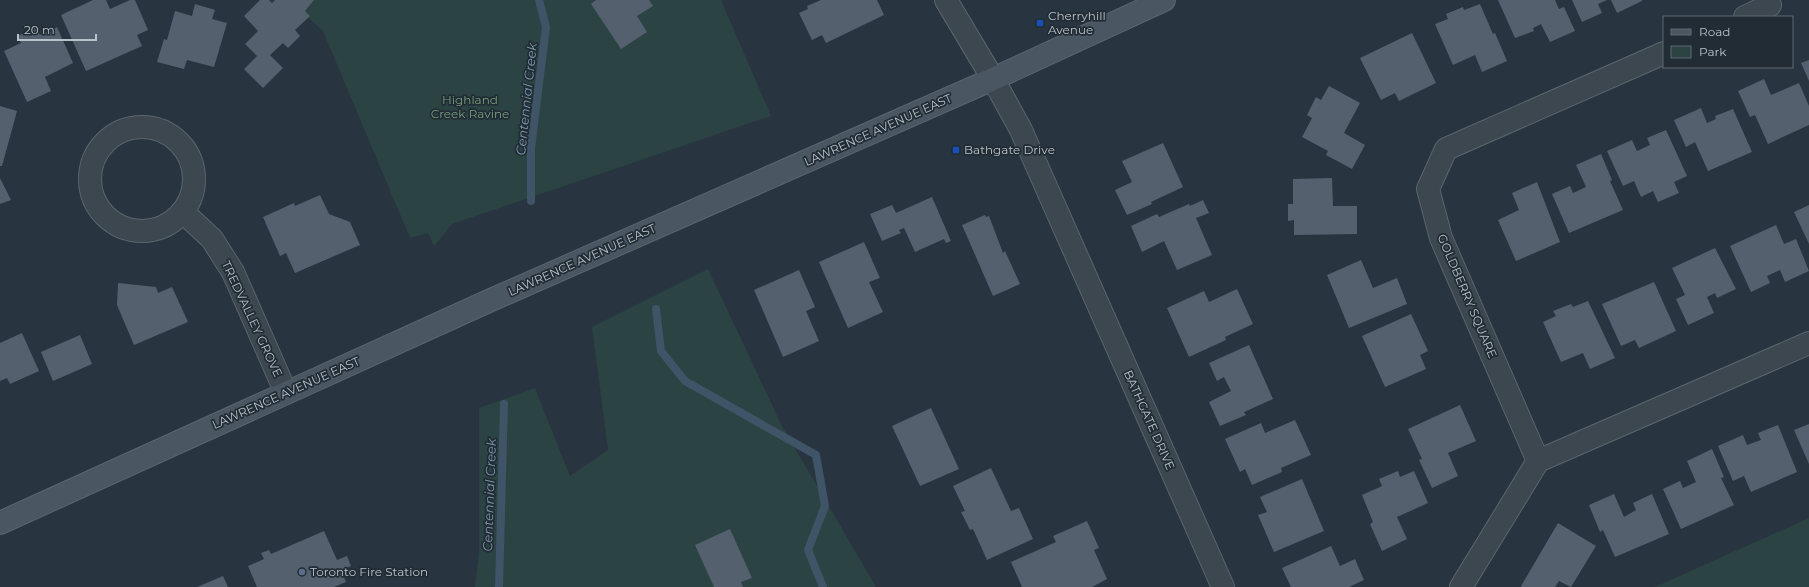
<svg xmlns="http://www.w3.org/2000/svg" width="1809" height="587" viewBox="0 0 1809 587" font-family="Montserrat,sans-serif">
  <rect width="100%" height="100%" fill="#283540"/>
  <!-- green -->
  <g fill="#2b4342">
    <path d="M289,0h432l50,116 -319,108 -18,22 -6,-13 -18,5 -87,-207z"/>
    <path d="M708,269l74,157 94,161h-401l4,-35v-144l56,-20 35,88 38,-26 -16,-123z"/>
    <path d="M1809,518v69h-154z"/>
  </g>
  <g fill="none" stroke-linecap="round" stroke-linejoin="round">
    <!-- stream -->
    <g stroke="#405468" stroke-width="8">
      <path d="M531,201v-53l15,-121 -7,-27"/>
      <path d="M656,309l5,42 24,30 131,74 9,51 -17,44 15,37"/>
      <path d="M499,587l5,-183"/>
    </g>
  </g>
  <!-- building -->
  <g fill="#54606d">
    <path d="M93,0h13l4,9 20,-9h5l13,30 -11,5 5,11 -56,25 -25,-56z"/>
    <path d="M260,0h9l3,3 3,-3h39l-9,11 5,5 -15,14 5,6 -12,12 -5,-5 -13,12 13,13 -20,20 -19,-19 13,-13 -12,-12 13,-13 -14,-15z"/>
    <path d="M596,0h53l4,6 -16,10 10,16 -26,17 -30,-45z"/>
    <path d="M821,0h56l7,15 -58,28 -4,-8 -10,5 -13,-27 9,-4 -1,-3z"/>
    <path d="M1498,0h57l4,9 5,-2 11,24 -25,11 -9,-18 -8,4 1,3 -19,7z"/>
    <path d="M1572,0h35l-9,4 4,9 -20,9z"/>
    <path d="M1611,0h31v1l-25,12z"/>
    <path d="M195,4l20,6 -3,9 15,4 -13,44 -27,-7 -3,9 -27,-7 7,-23 3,1 8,-29 17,5z"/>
    <path d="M1480,4l13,30 2,-1 12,28 -25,11 -7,-17 -22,10 -18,-41 13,-5 -2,-5 17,-7 1,3z"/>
    <path d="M36,27l4,8 17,-8 16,36 -28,14 6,14 -24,11 -23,-51 17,-8 -3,-7z"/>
    <path d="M1412,33l24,50 -37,18 -4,-8 -14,7 -21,-42z"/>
    <path d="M1809,60v21l-8,-18z"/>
    <path d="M1764,79l7,16 28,-12 10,23v19l-41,19 -13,-29 -5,2 -12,-26z"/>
    <path d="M1329,86l31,17 -16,30 21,12 -13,24 -26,-14 2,-4 -26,-14 10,-19 -5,-3 9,-18 5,3z"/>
    <path d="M0,106l17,5 -15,55h-2z"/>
    <path d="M1701,108l6,15 9,-4 -1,-3 18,-7 19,43 -44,19 -13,-29 -9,5 -12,-27z"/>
    <path d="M1666,130l21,46 -13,6 5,11 -21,9 -5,-11 -12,6 -7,-16 -11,5 -16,-35 25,-11 5,11 13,-6 -3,-7z"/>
    <path d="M1163,143l20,44 -32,15 1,2 -25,11 -12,-25 17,-8 -10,-21z"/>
    <path d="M1601,154l11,26 -2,1 13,29 -54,23 -17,-39 18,-8 3,7 13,-6 -10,-22z"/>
    <path d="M0,178l11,22 -11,4z"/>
    <path d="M1332,178l1,28h24v28l-63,1v-15l-6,1v-17h5v-25z"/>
    <path d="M1537,182l23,60 -44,19 -18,-41 21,-10 -7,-17z"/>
    <path d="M320,195l9,19 21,8 10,23 -65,28 -9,-20 -6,3 -17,-39 31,-14 1,3z"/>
    <path d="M932,197l19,44 -5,2 -2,-4 -29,13 -11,-24 -5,2 2,3 -19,8 -12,-27 22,-9 4,8z"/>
    <path d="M1203,200l6,13 -13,5 16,37 -35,15 -13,-29 -22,11 -11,-26 26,-12 2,3 30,-13 1,2z"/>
    <path d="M1809,205v39l-15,-32z"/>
    <path d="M985,215l1,2 3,-1 14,37 2,-2 15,33 -27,12 -31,-71z"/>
    <path d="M1776,225l8,19 12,-5 13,32 -24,11 -5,-12 -13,6 3,7 -19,9 -21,-46z"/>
    <path d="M864,242l16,36 -11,4 14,30 -35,16 -29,-66z"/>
    <path d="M1715,248l21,41 -19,9 -2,-5 -8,4 7,16 -26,12 -12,-26 9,-4 -13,-27z"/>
    <path d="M1361,260l12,28 24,-10 10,26 -58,24 -22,-53z"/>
    <path d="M799,270l16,37 -9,4 13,30 -36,16 -29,-67z"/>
    <path d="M1654,282l22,49 -37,17 -4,-8 -14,6 -19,-42z"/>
    <path d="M118,283l38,4 2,6 14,-6 16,35 -54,23 -17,-40z"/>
    <path d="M1237,289l16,35 -28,13 1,3 -37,17 -22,-49 37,-17 5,11z"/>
    <path d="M1588,301l27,57 -25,11 -7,-16 -22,9 -18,-40 13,-6 -3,-5 18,-7 2,3z"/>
    <path d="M1411,314l17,37 -8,4 6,14 -41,18 -23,-51z"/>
    <path d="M22,333l17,38 -29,13 -3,-6 -7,3v-38z"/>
    <path d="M80,335l12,29 -39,17 -12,-29z"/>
    <path d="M1249,345l24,54 -29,13 2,3 -26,11 -11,-24 22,-11 -7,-14 -7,4 -8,-18z"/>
    <path d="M1460,405l16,36 -28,12 10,23 -26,12 -13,-28 3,-1 -14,-30z"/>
    <path d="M931,408l28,61 -39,17 -28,-60z"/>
    <path d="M1295,420l16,35 -30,13 1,4 -30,13 -7,-16 -5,3 -15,-33 36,-16 4,10z"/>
    <path d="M1809,424v40l-15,-34z"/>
    <path d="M1778,425l19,47 -46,20 -7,-16 -11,5 -15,-35 25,-11 4,10 14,-5 -3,-7z"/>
    <path d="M1712,449l12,28 -3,1 13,27 -53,24 -18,-40 17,-8 3,7 13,-6 -9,-21z"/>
    <path d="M991,468l20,43 8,-3 14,31 -46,21 -14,-31 -3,1 -9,-18 4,-1 -12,-25z"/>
    <path d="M1398,471l2,6 14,-6 14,32 -31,14 10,22 -25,12 -12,-27 3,-2 -11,-27 20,-9 -3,-7z"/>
    <path d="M1302,479l22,52 -50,21 -16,-37 9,-3 -7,-15z"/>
    <path d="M1614,494l10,23 12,-7 -3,-7 19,-9 17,40 -54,23 -12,-27 -3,2 -11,-27z"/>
    <path d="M1087,521l12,27 -5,2 13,29 -15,8h-70l-11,-25 45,-20 -3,-6z"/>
    <path d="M1558,523l38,23 -25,41 -12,-6 -4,6h-33l-1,-1z"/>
    <path d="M730,529l22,49 -11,4 2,5h-29l-19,-42z"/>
    <path d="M324,531l13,29 10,-4 4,10 -10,4 5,12 -12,5h-77l-9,-21 16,-7 -3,-6 8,-3 2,4z"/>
    <path d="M1331,546l9,20 15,-7 9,21 -15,7h-58l-9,-19z"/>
    <path d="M223,576l5,11h-31z"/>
  </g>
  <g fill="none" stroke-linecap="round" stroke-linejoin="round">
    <!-- minor casing -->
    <g stroke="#5a656d" stroke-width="24">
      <g id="minor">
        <path d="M946,0l47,79 28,51 202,457"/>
        <path d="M1745,17l25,-12 -2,-5"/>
        <circle cx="142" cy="179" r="52"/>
        <path d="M183,212l29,27 21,33 53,121"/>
        <path d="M1538,461l-97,-223 -13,-49 18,-40 218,-96"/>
        <path d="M1461,587l77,-126 271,-118"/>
      </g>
    </g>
    <!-- secondary casing -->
    <g stroke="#5a656d" stroke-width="24">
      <path id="secondary" d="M0,523l491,-223 502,-221 171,-79"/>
    </g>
    <!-- minor -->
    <use href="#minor" stroke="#3c4750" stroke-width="22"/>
    <!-- secondary -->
    <use href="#secondary" stroke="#4b5663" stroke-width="22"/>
  </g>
  <!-- markers -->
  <g fill="#1a4fb4" stroke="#212c35" stroke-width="1.5">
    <rect x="1036" y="19" width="8" height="8" rx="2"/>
    <rect x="952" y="146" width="8" height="8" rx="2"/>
  </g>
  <circle fill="#5c6f8a" stroke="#212c35" stroke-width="1.5" cx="302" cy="572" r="4"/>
  <g text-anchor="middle" stroke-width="3.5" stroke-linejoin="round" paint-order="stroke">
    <!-- poi labels -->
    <g font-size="12" fill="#b9c2ca" stroke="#212c35" text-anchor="start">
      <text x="1048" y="20">Cherryhill<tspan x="1048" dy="14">Avenue</tspan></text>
      <text x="964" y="154">Bathgate Drive</text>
      <text x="310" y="576">Toronto Fire Station</text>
    </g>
    <!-- park labels -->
    <g font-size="12" fill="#799e7e" stroke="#212c35">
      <text x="470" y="104">Highland<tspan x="470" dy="14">Creek Ravine</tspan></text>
    </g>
    <!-- street labels -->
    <g font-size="12" fill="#b9c2ca" stroke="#212c35">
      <text transform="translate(878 130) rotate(-24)" y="4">LAWRENCE AVENUE EAST</text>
      <text transform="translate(582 260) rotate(-24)" y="4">LAWRENCE AVENUE EAST</text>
      <text transform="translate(1467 296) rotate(67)" y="4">GOLDBERRY SQUARE</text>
      <text transform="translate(252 319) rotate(65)" y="4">TREDVALLEY GROVE</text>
      <text transform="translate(286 393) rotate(-24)" y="4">LAWRENCE AVENUE EAST</text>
      <text transform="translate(1149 420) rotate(66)" y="4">BATHGATE DRIVE</text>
    </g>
    <!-- water labels -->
    <g font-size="13" font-style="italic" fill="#7c95aa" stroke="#212c35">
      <text transform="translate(526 99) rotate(-84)" y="5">Centennial Creek</text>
      <text transform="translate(489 495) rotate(-88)" y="5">Centennial Creek</text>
    </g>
  </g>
  <!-- legend -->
  <rect x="1663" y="16" width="130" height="52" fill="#212c35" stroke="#5e6871"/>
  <rect x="1671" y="29" width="20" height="6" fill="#4b5663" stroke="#5e6871"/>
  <text x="1699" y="36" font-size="12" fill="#b9c2ca">Road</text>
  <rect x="1671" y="46" width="20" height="12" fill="#2b4342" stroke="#5e6871"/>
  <text x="1699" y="56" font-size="12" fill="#b9c2ca">Park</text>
  <!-- scale -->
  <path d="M18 34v6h78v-6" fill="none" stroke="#b9c2ca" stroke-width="2"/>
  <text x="24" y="34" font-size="12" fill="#b9c2ca" stroke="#212c35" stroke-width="3" paint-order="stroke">20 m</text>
</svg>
